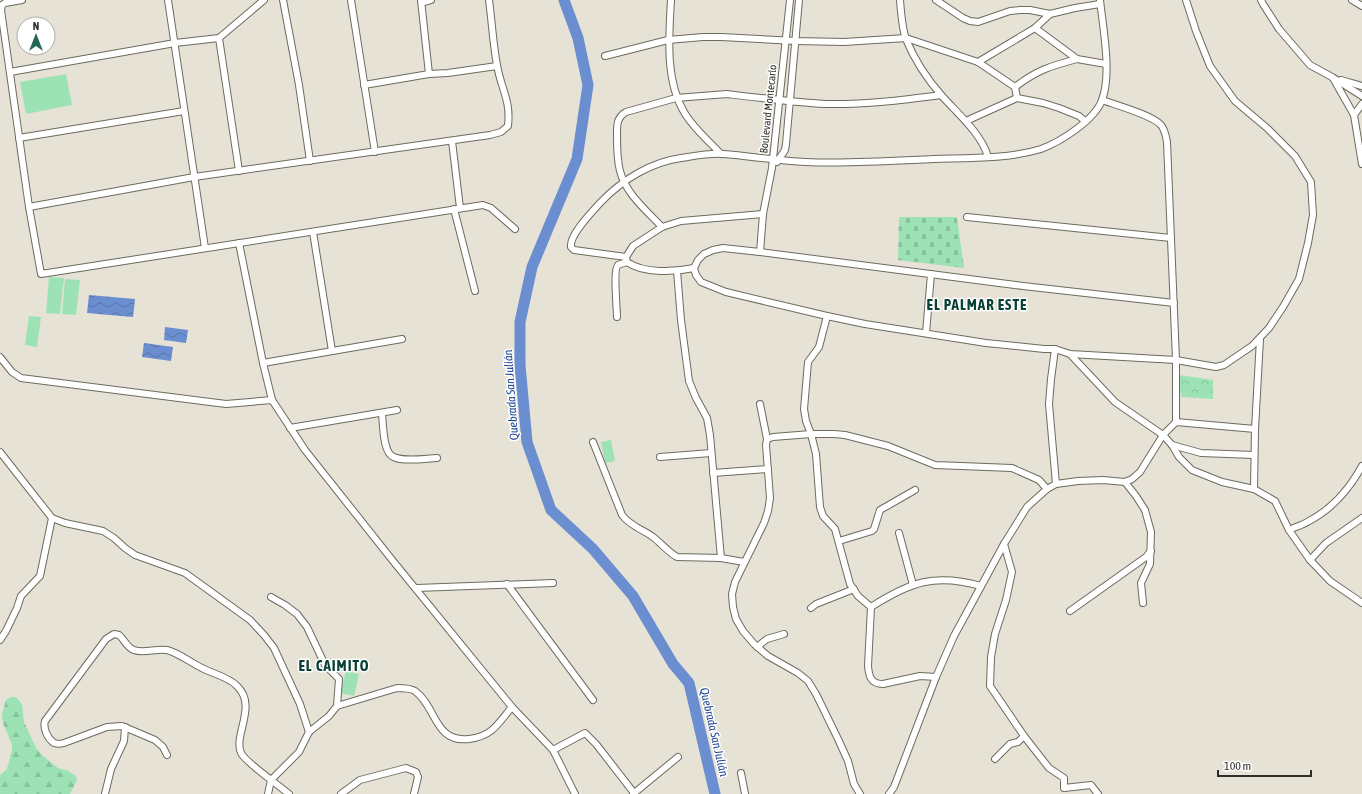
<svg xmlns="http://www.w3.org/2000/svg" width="1362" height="794" viewBox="0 0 1362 794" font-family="'Asap Condensed',sans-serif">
  <defs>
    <pattern id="forest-firs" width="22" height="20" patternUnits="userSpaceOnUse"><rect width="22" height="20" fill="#9de2b5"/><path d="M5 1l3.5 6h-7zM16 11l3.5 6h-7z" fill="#88c29c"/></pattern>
    <pattern id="cemetery-stones" width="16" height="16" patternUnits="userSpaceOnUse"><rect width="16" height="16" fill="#9de2b5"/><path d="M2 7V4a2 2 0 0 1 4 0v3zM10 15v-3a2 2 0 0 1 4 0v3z" fill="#88c29c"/></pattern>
    <pattern id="park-crowns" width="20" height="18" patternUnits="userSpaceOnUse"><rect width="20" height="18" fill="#9de2b5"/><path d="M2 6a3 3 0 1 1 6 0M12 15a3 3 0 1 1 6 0" fill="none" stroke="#88c29c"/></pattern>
    <pattern id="water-waves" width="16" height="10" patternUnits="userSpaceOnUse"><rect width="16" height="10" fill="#6a8ed0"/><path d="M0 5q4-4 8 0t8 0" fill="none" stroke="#5874a9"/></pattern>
  </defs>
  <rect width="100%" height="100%" fill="#e6e2d6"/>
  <!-- forest -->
  <path fill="url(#forest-firs)" d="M11,697h5l6,7 2,18 12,26 7,8 15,12 10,3 8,5 1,4 -7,14h-70v-19l7,-6 5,-19v-5l-9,-22 -1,-9 4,-14z"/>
  <!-- cemetery -->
  <path fill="url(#cemetery-stones)" d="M899,217h57l1,1 7,50 -66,-8z"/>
  <!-- park -->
  <path fill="url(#park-crowns)" d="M1179,375l34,5v19l-32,-2z"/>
  <!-- pitch -->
  <g fill="#9de2b5">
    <path d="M66,74l6,31 -46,9 -6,-32z"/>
    <path d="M49,277l15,1 -4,36 -14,-1z"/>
    <path d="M65,279l15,1 -4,35 -14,-1z"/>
    <path d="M29,316l12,1 -4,30 -12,-2z"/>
    <path d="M611,440l4,21 -10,2 -4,-21z"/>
    <path d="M346,671l13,3 -5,22 -14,-3z"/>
  </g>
  <!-- water -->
  <g fill="url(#water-waves)">
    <path d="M89,295l46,4 -2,18 -46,-4z"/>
    <path d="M165,327l23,3 -2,13 -22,-3z"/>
    <path d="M144,343l29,4 -2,14 -29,-4z"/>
  </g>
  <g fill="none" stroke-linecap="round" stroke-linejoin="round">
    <!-- river -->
    <path stroke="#6a8ed0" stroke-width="11" d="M564,0l14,38 10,47 -11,74 -45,108 -12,55v43l7,77 24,68 42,39 40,47 40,68 16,19 26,111"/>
    <!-- street casing -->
    <g stroke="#6d6a5f" stroke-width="8">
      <g id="street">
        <path d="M22,0l-17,3 -3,2 -1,5 28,197 12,67 442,-69 8,3 24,21"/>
        <path d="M168,0l37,248"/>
        <path d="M283,0l16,85 11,76"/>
        <path d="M351,0l24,152"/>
        <path d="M421,0l8,74"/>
        <path d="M671,0c-2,36 -6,80 13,112 9,16 25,29 37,42"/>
        <path d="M900,0c1,12 2,28 6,39 8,20 22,41 36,57 15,17 40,38 46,61"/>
        <path d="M936,0l27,18 7,3 8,1 32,-11 10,-1h10l20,4 25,-6 25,-4"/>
        <path d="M1261,0l2,4 16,25 31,36 22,12 30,19"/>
        <path d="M1352,0l10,6"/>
        <path d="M422,3l9,-3"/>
        <path d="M1035,28l42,31 29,5"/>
        <path d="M219,38l20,133"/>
        <path d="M605,56l63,-16 35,-3h18l75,4 48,1 62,-4 72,24 37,25 2,11"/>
        <path d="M978,62l57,-34 15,-14"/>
        <path d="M10,72l165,-29 44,-5 45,-38"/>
        <path d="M1333,78l21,37 8,49"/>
        <path d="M1341,80l21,6"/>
        <path d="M364,85l65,-11 19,-1 49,-7"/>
        <path d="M1015,87c22,-17 36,-21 62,-28"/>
        <path d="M1102,100c14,5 50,15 59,25 4,5 5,11 6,17l9,218v62"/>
        <path d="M1354,115l8,-11"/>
        <path d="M966,121l51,-23 26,5 16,5 20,8 6,5"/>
        <path d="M19,138l165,-27"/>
        <path d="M452,141l8,67"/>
        <path d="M777,162l8,-12 1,-6 13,-144"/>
        <path d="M29,207l165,-30 296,-42 11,-3 7,-6c3,-26 -7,-37 -11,-61 -4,-21 -5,-43 -8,-65"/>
        <path d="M454,209l21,82"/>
        <path d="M967,217l204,21"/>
        <path d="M662,227c-16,-17 -36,-33 -42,-56 -3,-11 -3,-23 -3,-35 0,-10 -1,-18 9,-24l50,-14 51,-4c33,4 65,8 98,10 39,1 78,-4 116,-9"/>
        <path d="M313,232l19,119"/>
        <path d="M239,243l24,120 9,37 33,50 88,111 119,146 41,43 22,44"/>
        <path d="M760,252l3,-38 9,-46 18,-168"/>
        <path d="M626,257l-52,-7 -3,-3c-2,-12 21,-35 30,-45 21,-22 50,-40 80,-44 13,-2 29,-5 42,-4 28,2 55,7 83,8 43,2 85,-1 128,-3 34,-1 74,0 107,-10 19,-7 54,-29 61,-49 10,-26 1,-72 -2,-100"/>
        <path d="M694,268c-19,4 -50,6 -67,-6l-1,-5 7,-11 29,-19 19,-6 82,-7"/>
        <path d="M677,271l4,49 8,61 7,17 11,20 3,17 11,123"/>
        <path d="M1174,303l-151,-17 -263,-34 -37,-4 -10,2 -9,4 -6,6 -4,8 2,7 5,7 25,10 101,24 38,8 121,19 58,6h11l15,5 106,6 40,7 8,-2 28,-19 17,-18 14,-21 16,-28 9,-36 5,-28 -2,-33 -16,-26 -28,-28 -32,-27 -25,-35 -14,-35 -10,-31"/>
        <path d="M827,316l-8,31 -11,15 -4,47 2,12 5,13 5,20 4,53 3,9 12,13 15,55 8,12 13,11 -3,59c1,11 3,18 15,18l37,-8 16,1"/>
        <path d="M617,317c0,-8 -4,-48 1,-52 2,-1 7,-2 9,-3"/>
        <path d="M926,333l5,-59"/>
        <path d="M1055,349l-4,30 -2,25 7,80"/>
        <path d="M1070,354l45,48 48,33 9,10 7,12 13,13 30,12 32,7 21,12 14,29 21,30 20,21 32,22"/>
        <path d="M0,357l12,15 9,6 205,26 46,-4"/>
        <path d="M263,363l139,-24"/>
        <path d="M760,404l7,35 -1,6 4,53 -2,13 -4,12 -29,59 -3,12 1,13 3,12 7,12 11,13 14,12 30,17 10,8 8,13 22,45 10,22 6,23 6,10"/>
        <path d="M382,413c1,11 1,31 7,40 6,11 37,5 48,5"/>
        <path d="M290,428l107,-18"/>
        <path d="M767,439l6,-2 38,-3h23l11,1 43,11 47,19 77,3 27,12 8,9"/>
        <path d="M593,442l29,73c8,11 20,14 31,22 8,6 15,15 24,20l44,1 23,4"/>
        <path d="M1172,445l29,8 53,2"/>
        <path d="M0,452l52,66 13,5 38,8 11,7 11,10 10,7 50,18 65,47 14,15 10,13 26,56 9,28"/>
        <path d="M660,457l51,-4"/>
        <path d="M713,473l55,-4"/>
        <path d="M1125,482l11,14 9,14 6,22 -1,32 -9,19 2,20"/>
        <path d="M1254,489l1,-60 5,-90"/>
        <path d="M1289,530c6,-3 14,-5 20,-9 23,-12 41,-33 53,-55"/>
        <path d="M899,533l14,52"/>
        <path d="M839,541l33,-10 2,-2 6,-19 35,-20"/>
        <path d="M1004,544l8,28 -6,28 -11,34 -4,23 -1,29 34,50 25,32 15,10v10l27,-3 7,9"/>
        <path d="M1310,560l16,-17 36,-25"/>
        <path d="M507,584l86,116"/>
        <path d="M417,588l136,-5"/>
        <path d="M271,597l14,8 12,9 10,13 18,38 14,14 -2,27"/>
        <path d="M871,607c39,-25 64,-34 110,-21"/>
        <path d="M811,608l5,-4 38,-15"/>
        <path d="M1070,611l76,-54 5,-6"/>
        <path d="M0,640l6,-9 11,-23 4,-12 19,-20 12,-58"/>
        <path d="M757,647l10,-8 17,-5"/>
        <path d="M553,750l32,-17 11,11 38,49"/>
        <path d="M167,755l-4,-8 -8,-7 -33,-14 -15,1 -43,16c-3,1 -7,1 -10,0 -7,-5 -11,-15 -9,-22l61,-82 8,-5 5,1c5,4 8,13 15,15 10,4 22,-2 33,0 12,3 24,13 35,18 11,6 27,9 35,18 21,20 -4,49 4,67 4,9 39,33 48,41"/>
        <path d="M995,759l15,-15 8,-2 6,-6"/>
        <path d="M741,773l4,21"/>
        <path d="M105,794l6,-25 13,-28 1,-14"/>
        <path d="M268,794l3,-14 28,-28 10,-20 20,-16 8,-10 60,-18c6,0 13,0 18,3 22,16 19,52 54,48 8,-1 17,-4 23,-9 7,-6 14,-16 20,-23"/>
        <path d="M341,794l19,-14 46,-12 10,4 2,5 -4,17"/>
        <path d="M633,794l45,-37"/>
        <path d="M889,794l5,-7 42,-110 18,-41 50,-92 23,-37 20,-18 9,-5 22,-3 25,-1 22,2 7,-3 8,-7 23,-37 13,-13 79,7"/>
      </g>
    </g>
    <!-- street -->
    <use href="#street" stroke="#fff" stroke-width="6"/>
  </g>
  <g text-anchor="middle" stroke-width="3" stroke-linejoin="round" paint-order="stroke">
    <!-- street labels -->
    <g font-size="11" fill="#2e2d29" stroke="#fff">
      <text transform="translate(768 109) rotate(-84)" y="4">Boulevard Montecarlo</text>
    </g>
    <!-- water labels -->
    <g font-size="12" font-style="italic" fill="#204797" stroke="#fff">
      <text transform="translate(511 395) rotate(-94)" y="4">Quebrada San Julián</text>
      <text transform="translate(714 732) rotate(77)" y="4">Quebrada San Julián</text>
    </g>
    <!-- district labels -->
    <g font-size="15" font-weight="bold" letter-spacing="1" fill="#084135" stroke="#fff">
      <text x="977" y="310">EL PALMAR ESTE</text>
      <text x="334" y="671">EL CAIMITO</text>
    </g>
  </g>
  <!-- north arrow -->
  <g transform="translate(36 36)"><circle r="19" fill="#ffffff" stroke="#ababa9"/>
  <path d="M0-3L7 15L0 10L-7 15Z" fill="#266857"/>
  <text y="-6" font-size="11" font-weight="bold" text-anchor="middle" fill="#2e2d29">N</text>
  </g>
  <!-- scale -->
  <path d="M1218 770v6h93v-6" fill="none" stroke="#2e2d29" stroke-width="2"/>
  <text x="1224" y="770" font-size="12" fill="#2e2d29" stroke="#ffffff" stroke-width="3" paint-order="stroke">100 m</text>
</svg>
